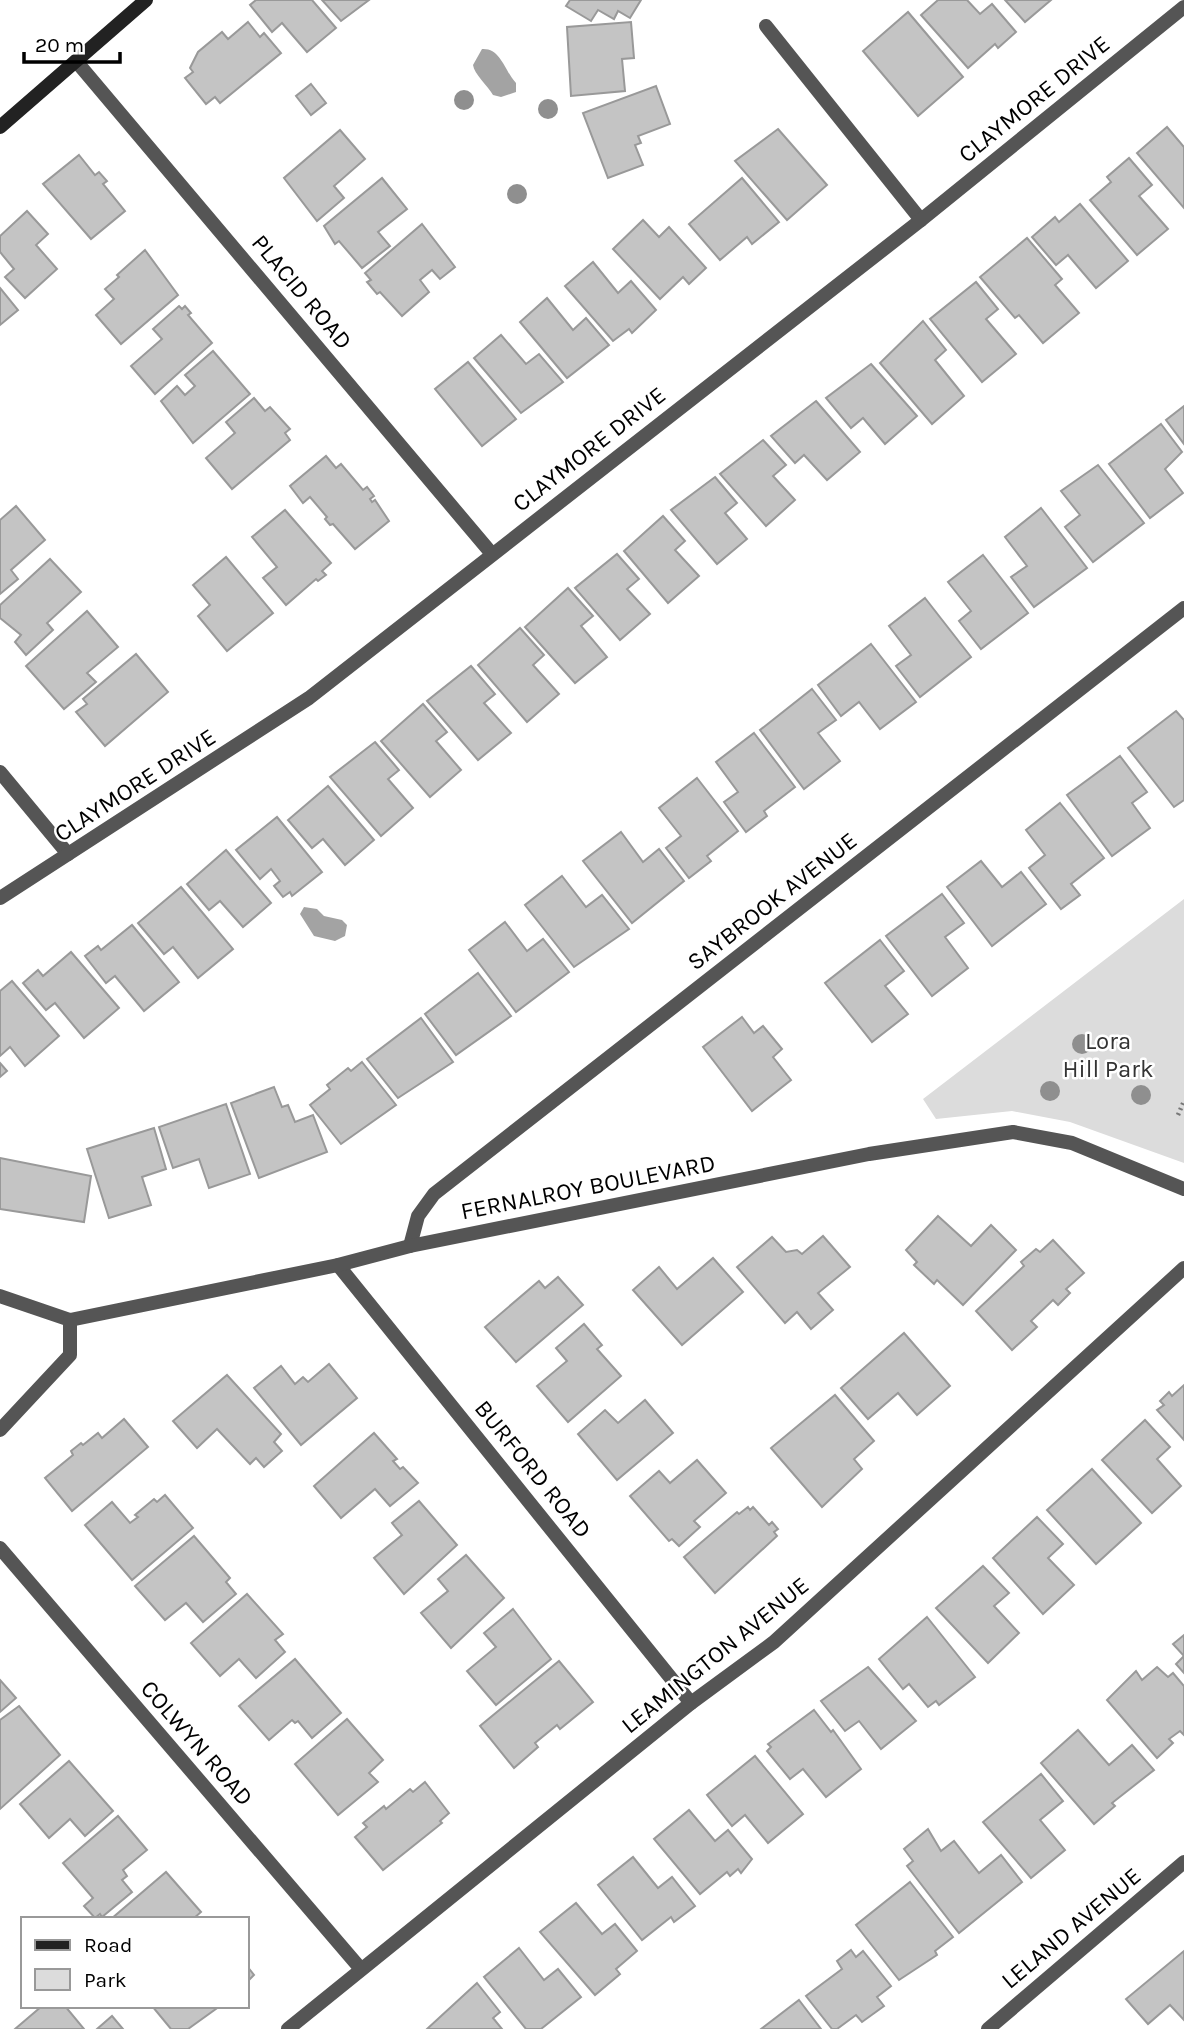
<svg xmlns="http://www.w3.org/2000/svg" width="1184" height="2029" viewBox="0 0 1184 2029" font-family="Karla,sans-serif">
  <rect width="100%" height="100%" fill="#fff"/>
  <!-- green -->
  <path fill="#dcdcdc" d="M1184,899v264l-114,-41 -58,-11 -76,8 -13,-20z"/>
  <!-- water -->
  <g fill="#a3a3a3">
    <path d="M482,49c19,-1 22,21 34,34v9l-15,5 -8,-2c-5,-9 -19,-21 -20,-30z"/>
    <path d="M304,907l13,2 7,7 18,4 5,5 -2,11 -10,5 -21,-5 -14,-22z"/>
  </g>
  <!-- building -->
  <g fill="#c4c4c4" stroke="#999" stroke-width="2">
    <path d="M256,0h56l24,28 -29,24 -25,-29 -10,9 -22,-27z"/>
    <path d="M322,0h47l-28,21z"/>
    <path d="M570,0h71l-11,18 -12,-7 -4,8 -16,-9 -7,11 -25,-15z"/>
    <path d="M938,0h29l13,14 12,-10 24,28 -18,16 -3,-4 -27,24 -47,-53z"/>
    <path d="M1005,0h46l-26,22z"/>
    <path d="M908,12l55,65 -45,39 -55,-65z"/>
    <path d="M248,22l12,15 4,-4 17,20 -61,50 -5,-6 -9,7 -21,-26 8,-6 -3,-4 8,-16 24,-20 6,7z"/>
    <path d="M631,22l3,36 -12,1 3,32 -54,5 -4,-69z"/>
    <path d="M311,84l15,19 -15,12 -15,-19z"/>
    <path d="M656,86l14,38 -32,12 3,7 -6,2 8,20 -35,13 -25,-65z"/>
    <path d="M1167,127l17,20v61l-47,-55z"/>
    <path d="M778,129l49,56 -40,35 -52,-59z"/>
    <path d="M340,130l25,29 -31,27 10,12 -27,23 -33,-43z"/>
    <path d="M79,155l16,20 4,-3 8,9 -4,3 22,27 -34,28 -48,-55z"/>
    <path d="M1129,158l23,27 -13,11 29,33 -31,26 -47,-55 21,-18 -4,-5z"/>
    <path d="M382,178l25,31 -29,23 12,14 -28,22 -23,-27 -4,3 -11,-18z"/>
    <path d="M742,178l37,44 -27,22 -5,-7 -27,23 -31,-36z"/>
    <path d="M1080,204l48,57 -32,27 -28,-33 -12,10 -24,-28 23,-20 4,5z"/>
    <path d="M27,211l21,23 -12,11 21,24 -32,29 -20,-21 9,-8 -14,-17v-16z"/>
    <path d="M643,220l16,17 10,-10 37,41 -17,16 -6,-7 -23,22 -47,-50z"/>
    <path d="M422,224l33,43 -15,12 -8,-9 -12,10 9,12 -27,24 -22,-24 -3,2 -10,-12 4,-2 -6,-7z"/>
    <path d="M1027,238l35,41 -7,6 24,28 -36,30 -24,-28 -4,3 -35,-41z"/>
    <path d="M145,250l33,45 -57,49 -25,-29 18,-16 -9,-10 14,-12 -2,-2z"/>
    <path d="M593,262l25,31 13,-12 25,29 -24,23 -3,-4 -16,12 -48,-55z"/>
    <path d="M976,282l22,27 -12,10 30,35 -34,28 -52,-63z"/>
    <path d="M0,288l18,22 -18,15z"/>
    <path d="M547,298l26,32 13,-12 23,27 -42,33 -47,-56z"/>
    <path d="M179,306l3,3 3,-3 6,7 -3,2 24,28 -57,51 -24,-28 31,-27 -9,-10z"/>
    <path d="M923,321l23,29 -11,10 29,36 -32,28 -52,-61z"/>
    <path d="M501,335l25,29 13,-10 24,28 -42,31 -47,-55z"/>
    <path d="M213,351l37,43 -57,49 -32,-42 16,-15 8,9 10,-9 -10,-11z"/>
    <path d="M468,362l48,57 -34,27 -47,-57z"/>
    <path d="M871,364l46,52 -32,28 -22,-26 -12,10 -25,-30z"/>
    <path d="M254,398l11,13 5,-4 20,22 -5,4 5,7 -58,49 -26,-31 29,-25 -9,-11z"/>
    <path d="M816,401l44,51 -33,28 -23,-25 -9,8 -24,-27z"/>
    <path d="M1184,406v38l-18,-24z"/>
    <path d="M1161,424l21,28 -17,17 18,24 -33,25 -41,-54z"/>
    <path d="M763,440l23,25 -13,11 22,24 -29,26 -46,-52z"/>
    <path d="M326,456l10,12 5,-4 22,26 4,-3 7,9 -4,3 2,3 3,-2 14,21 -34,28 -22,-25 -3,1 -5,-6 2,-2 -17,-20 -7,6 -13,-17z"/>
    <path d="M1098,465l46,58 -51,39 -28,-35 15,-12 -19,-24z"/>
    <path d="M715,477l22,26 -12,10 22,26 -30,25 -46,-54z"/>
    <path d="M16,506l29,34 -34,30 7,9 -18,15v-74z"/>
    <path d="M1041,508l46,60 -53,39 -23,-30 16,-11 -22,-29z"/>
    <path d="M285,510l46,53 -9,8 4,4 -8,6 -2,-2 -30,26 -23,-27 14,-11 -25,-30z"/>
    <path d="M663,516l22,25 -10,9 24,26 -31,27 -44,-52z"/>
    <path d="M617,554l22,25 -12,10 23,25 -30,26 -45,-52z"/>
    <path d="M983,555l45,58 -47,36 -22,-28 12,-10 -23,-29z"/>
    <path d="M226,557l47,56 -46,38 -29,-35 12,-11 -17,-20z"/>
    <path d="M50,559l31,33 -34,31 6,7 -27,25 -11,-13 6,-7 -21,-17v-13z"/>
    <path d="M568,588l25,28 -12,10 26,31 -32,26 -50,-56z"/>
    <path d="M925,598l46,59 -51,40 -24,-31 15,-11 -22,-29z"/>
    <path d="M87,611l31,36 -31,26 9,9 -32,27 -38,-43z"/>
    <path d="M520,628l24,27 -11,10 26,29 -32,28 -49,-57z"/>
    <path d="M871,644l45,58 -36,27 -21,-27 -18,14 -23,-31z"/>
    <path d="M136,654l32,38 -63,54 -29,-34 11,-8 -4,-5z"/>
    <path d="M471,666l24,28 -11,9 27,30 -33,27 -51,-59z"/>
    <path d="M812,689l24,31 -18,13 22,28 -36,28 -44,-59z"/>
    <path d="M423,704l24,28 -11,9 25,29 -31,27 -49,-56z"/>
    <path d="M1176,711l8,9v80l-10,7 -46,-59z"/>
    <path d="M754,733l41,54 -31,24 3,5 -21,16 -22,-30 14,-10 -22,-30z"/>
    <path d="M375,742l24,28 -11,9 25,29 -32,28 -51,-59z"/>
    <path d="M1120,756l27,36 -15,11 18,25 -38,28 -45,-61z"/>
    <path d="M697,778l41,53 -31,25 4,5 -22,17 -23,-30 15,-12 -22,-28z"/>
    <path d="M328,786l46,54 -29,25 -22,-26 -11,9 -24,-28z"/>
    <path d="M1060,803l44,55 -33,26 9,11 -19,14 -32,-41 16,-13 -19,-25z"/>
    <path d="M277,817l45,55 -30,24 -2,-4 -7,5 -9,-11 6,-5 -9,-12 -11,10 -24,-29z"/>
    <path d="M621,832l22,30 16,-13 25,32 -52,42 -49,-62z"/>
    <path d="M226,850l45,53 -28,24 -23,-26 -11,9 -22,-26z"/>
    <path d="M981,861l21,26 19,-15 25,32 -54,42 -45,-59z"/>
    <path d="M562,876l24,31 16,-12 27,34 -55,38 -49,-62z"/>
    <path d="M181,887l52,62 -35,29 -25,-31 -9,7 -26,-31z"/>
    <path d="M942,894l22,29 -19,14 23,31 -36,28 -46,-60z"/>
    <path d="M505,922l22,29 16,-12 26,33 -53,40 -47,-62z"/>
    <path d="M132,925l47,57 -35,29 -29,-35 -9,7 -21,-27 13,-10 3,4z"/>
    <path d="M880,940l24,31 -19,15 23,28 -36,28 -47,-59z"/>
    <path d="M71,952l48,56 -35,30 -29,-35 -9,7 -23,-27 15,-13 5,6z"/>
    <path d="M478,973l33,43 -55,39 -31,-41z"/>
    <path d="M12,981l47,55 -34,30 -15,-19 -10,9v-65z"/>
    <path d="M742,1017l12,16 9,-7 19,23 -9,8 18,23 -39,31 -49,-64z"/>
    <path d="M421,1018l32,44 -55,36 -31,-39z"/>
    <path d="M362,1062l34,43 -55,39 -31,-39 20,-16 -3,-4 21,-17 3,3z"/>
    <path d="M0,1063l7,8 -7,6z"/>
    <path d="M274,1087l8,20 6,-2 7,17 18,-7 14,37 -68,26 -28,-75z"/>
    <path d="M226,1104l24,70 -41,14 -10,-29 -26,9 -14,-41z"/>
    <path d="M154,1128l12,41 -24,8 9,28 -42,13 -22,-69z"/>
    <path d="M0,1158l91,18 -7,46 -84,-13z"/>
    <path d="M938,1216l33,30 20,-21 25,25 -53,55 -26,-25 -3,4 -20,-19 3,-3 -11,-12z"/>
    <path d="M823,1236l27,31 -32,26 15,17 -22,19 -14,-17 -12,11 -48,-56 35,-30 14,15 11,-2 5,4z"/>
    <path d="M1053,1240l31,33 -18,16 4,4 -12,12 -5,-5 -22,21 6,6 -25,23 -36,-39 48,-45 -3,-4 15,-13 4,3z"/>
    <path d="M713,1258l30,34 -61,53 -49,-55 26,-23 18,22z"/>
    <path d="M558,1277l25,28 -67,57 -31,-35 54,-46 6,7z"/>
    <path d="M584,1324l18,21 -5,4 24,27 -53,46 -31,-36 30,-25 -11,-13z"/>
    <path d="M904,1333l46,53 -33,29 -19,-22 -30,26 -27,-31z"/>
    <path d="M329,1364l28,34 -56,47 -47,-57 27,-22 14,18 8,-7 5,5z"/>
    <path d="M227,1375l54,59 -7,8 8,9 -18,16 -8,-9 -6,6 -33,-35 -20,19 -24,-27z"/>
    <path d="M1184,1385v55l-27,-30 7,-5 -4,-4 9,-9 3,4z"/>
    <path d="M835,1395l39,46 -20,18 8,10 -40,38 -51,-59z"/>
    <path d="M645,1400l28,33 -56,47 -39,-46 27,-24 13,13z"/>
    <path d="M124,1419l24,28 -76,64 -27,-33 28,-23 -2,-4 10,-8 2,2 15,-12 4,5z"/>
    <path d="M1145,1420l25,27 -13,12 24,27 -29,27 -50,-53z"/>
    <path d="M374,1433l23,26 -4,2 7,8 3,-2 15,16 -28,23 -15,-17 -34,29 -27,-32z"/>
    <path d="M697,1460l29,33 -32,28 6,6 -21,19 -7,-7 -3,2 -39,-45 29,-25 11,12z"/>
    <path d="M1092,1469l49,54 -45,41 -49,-54z"/>
    <path d="M165,1495l28,33 -61,52 -47,-55 27,-23 18,21 8,-6 -3,-2 19,-16 3,3z"/>
    <path d="M419,1501l38,44 -53,49 -30,-36 28,-23 -10,-12z"/>
    <path d="M748,1507l2,3 3,-3 16,18 3,-3 6,7 -4,3 3,4 -62,57 -31,-36 53,-45 2,2z"/>
    <path d="M1037,1517l26,27 -15,14 26,27 -31,29 -50,-56z"/>
    <path d="M194,1536l36,42 -4,4 10,12 -33,28 -17,-19 -21,17 -30,-34z"/>
    <path d="M466,1555l38,43 -53,50 -30,-35 27,-22 -10,-12z"/>
    <path d="M983,1566l26,27 -15,13 25,27 -31,30 -52,-55z"/>
    <path d="M247,1594l36,40 -8,6 10,12 -29,26 -17,-19 -19,17 -29,-33z"/>
    <path d="M513,1609l38,50 -55,46 -29,-34 29,-24 -12,-14z"/>
    <path d="M927,1617l48,60 -36,28 -3,-4 -8,6 -19,-23 -6,5 -24,-30z"/>
    <path d="M1184,1635v21l-11,-12z"/>
    <path d="M1184,1656v17l-8,-9z"/>
    <path d="M295,1659l46,54 -29,25 -14,-17 -3,2 -3,-3 -23,20 -30,-34z"/>
    <path d="M559,1661l34,41 -33,27 -3,-4 -22,18 3,4 -24,21 -34,-42z"/>
    <path d="M868,1667l48,54 -35,28 -22,-28 -14,10 -24,-30z"/>
    <path d="M1157,1667l11,10 5,-4 11,13v49l-4,-4 -11,8 4,4 -16,15 -50,-58 29,-29 6,9z"/>
    <path d="M0,1680l16,18 -16,14z"/>
    <path d="M19,1706l41,49 -60,54v-89z"/>
    <path d="M814,1710l17,22 2,-2 28,39 -35,28 -23,-28 -13,10 -23,-28 4,-4 -3,-3z"/>
    <path d="M347,1719l36,41 -14,13 9,9 -40,33 -43,-51z"/>
    <path d="M1078,1730l31,35 23,-20 22,25 -42,33 3,3 -21,18 -53,-61z"/>
    <path d="M755,1756l48,58 -35,29 -23,-28 -13,11 -25,-31z"/>
    <path d="M69,1761l44,50 -28,25 -15,-17 -21,19 -29,-34z"/>
    <path d="M1041,1774l22,27 -23,19 25,30 -34,28 -48,-56z"/>
    <path d="M425,1782l24,31 -9,8 2,2 -59,47 -28,-33 12,-10 -4,-4 21,-17 2,3 24,-20 3,3z"/>
    <path d="M689,1810l26,31 13,-11 24,29 -11,14 -3,-4 -8,7 -3,-4 -27,22 -46,-55z"/>
    <path d="M118,1816l29,34 -24,20 4,6 -5,4 10,12 -30,25 -2,-3 -5,4 -11,-12 9,-8 -30,-35z"/>
    <path d="M928,1829l13,22 13,-10 25,32 22,-18 21,27 -63,51 -52,-67 6,-5 -9,-12z"/>
    <path d="M633,1857l25,31 14,-11 23,29 -21,16 -3,-5 -29,23 -44,-55z"/>
    <path d="M166,1872l35,40 -8,7h-82z"/>
    <path d="M910,1882l43,55 -18,14 2,4 -38,25 -43,-55z"/>
    <path d="M576,1903l26,31 13,-10 22,27 -21,18 4,5 -25,21 -55,-63z"/>
    <path d="M519,1948l25,32 14,-11 23,28 -40,32h-15l-42,-52z"/>
    <path d="M851,1950l5,7 7,-6 28,35 -14,11 7,9 -22,16 -6,-7 -19,14h-5l-26,-33 36,-27 -5,-8z"/>
    <path d="M1184,1951v69l-14,-15 -22,19 -22,-25z"/>
    <path d="M247,1966l7,9 -7,7z"/>
    <path d="M477,1983l23,29 -7,6 9,11h-75z"/>
    <path d="M799,2000l22,29h-60z"/>
    <path d="M42,2006h23l19,23h-69z"/>
    <path d="M152,2006h68l-32,23h-17z"/>
    <path d="M112,2016l11,13h-26z"/>
  </g>
  <g fill="none" stroke-linecap="round" stroke-linejoin="round">
    <!-- path -->
    <path stroke="#777" stroke-width="4.5" stroke-dasharray="2 3.5" stroke-linecap="butt" d="M1178,1115l6,-14"/>
    <!-- street -->
    <g stroke="#555" stroke-width="14">
      <path d="M766,26l155,194"/>
      <path d="M76,61l416,493"/>
      <path d="M0,772l68,82"/>
      <path d="M0,898l309,-200 612,-478 263,-213"/>
      <path d="M410,1246l8,-30 16,-22 750,-586"/>
      <path d="M338,1265l353,438"/>
      <path d="M0,1296l70,24 268,-55 72,-19 459,-92 144,-22 59,11 112,46"/>
      <path d="M0,1430l70,-75v-35"/>
      <path d="M0,1548l360,420"/>
      <path d="M288,2029l403,-326 83,-61 410,-374"/>
      <path d="M988,2029l196,-167"/>
    </g>
    <!-- secondary -->
    <path stroke="#222" stroke-width="14" d="M0,127l146,-127"/>
  </g>
  <!-- trees -->
  <g fill="#8f8f8f">
    <circle cx="464" cy="100" r="10"/>
    <circle cx="548" cy="109" r="10"/>
    <circle cx="517" cy="194" r="10"/>
    <circle cx="1082" cy="1044" r="10"/>
    <circle cx="1050" cy="1091" r="10"/>
    <circle cx="1141" cy="1095" r="10"/>
  </g>
  <g text-anchor="middle" stroke-width="5" stroke-linejoin="round" paint-order="stroke">
    <!-- street labels -->
    <g font-size="24" fill="#000" stroke="#fff">
      <text transform="translate(1034 99) rotate(-39)" y="8">CLAYMORE DRIVE</text>
      <text transform="translate(302 292) rotate(50)" y="8">PLACID ROAD</text>
      <text transform="translate(589 449) rotate(-38)" y="8">CLAYMORE DRIVE</text>
      <text transform="translate(135 785) rotate(-33)" y="8">CLAYMORE DRIVE</text>
      <text transform="translate(772 901) rotate(-38)" y="8">SAYBROOK AVENUE</text>
      <text transform="translate(588 1187) rotate(-11)" y="8">FERNALROY BOULEVARD</text>
      <text transform="translate(533 1469) rotate(51)" y="8">BURFORD ROAD</text>
      <text transform="translate(715 1655) rotate(-39)" y="8">LEAMINGTON AVENUE</text>
      <text transform="translate(197 1743) rotate(49)" y="8">COLWYN ROAD</text>
      <text transform="translate(1071 1928) rotate(-40)" y="8">LELAND AVENUE</text>
    </g>
    <!-- park labels -->
    <g font-size="24" fill="#333" stroke="#fff">
      <text x="1108" y="1049">Lora<tspan x="1108" dy="28">Hill Park</tspan></text>
    </g>
  </g>
  <!-- legend -->
  <rect x="21" y="1917" width="228" height="91" fill="#ffffff" stroke="#999999" stroke-width="2"/>
  <rect x="35" y="1940" width="35" height="10" fill="#222222" stroke="#999999" stroke-width="2"/>
  <text x="84" y="1952" font-size="21" fill="#000000">Road</text>
  <rect x="35" y="1969" width="35" height="21" fill="#dcdcdc" stroke="#999999" stroke-width="2"/>
  <text x="84" y="1987" font-size="21" fill="#000000">Park</text>
  <!-- scale -->
  <path d="M24 52v10h96v-10" fill="none" stroke="#000000" stroke-width="3.5"/>
  <text x="35" y="52" font-size="21" fill="#000000" stroke="#ffffff" stroke-width="5" paint-order="stroke">20 m</text>
</svg>
